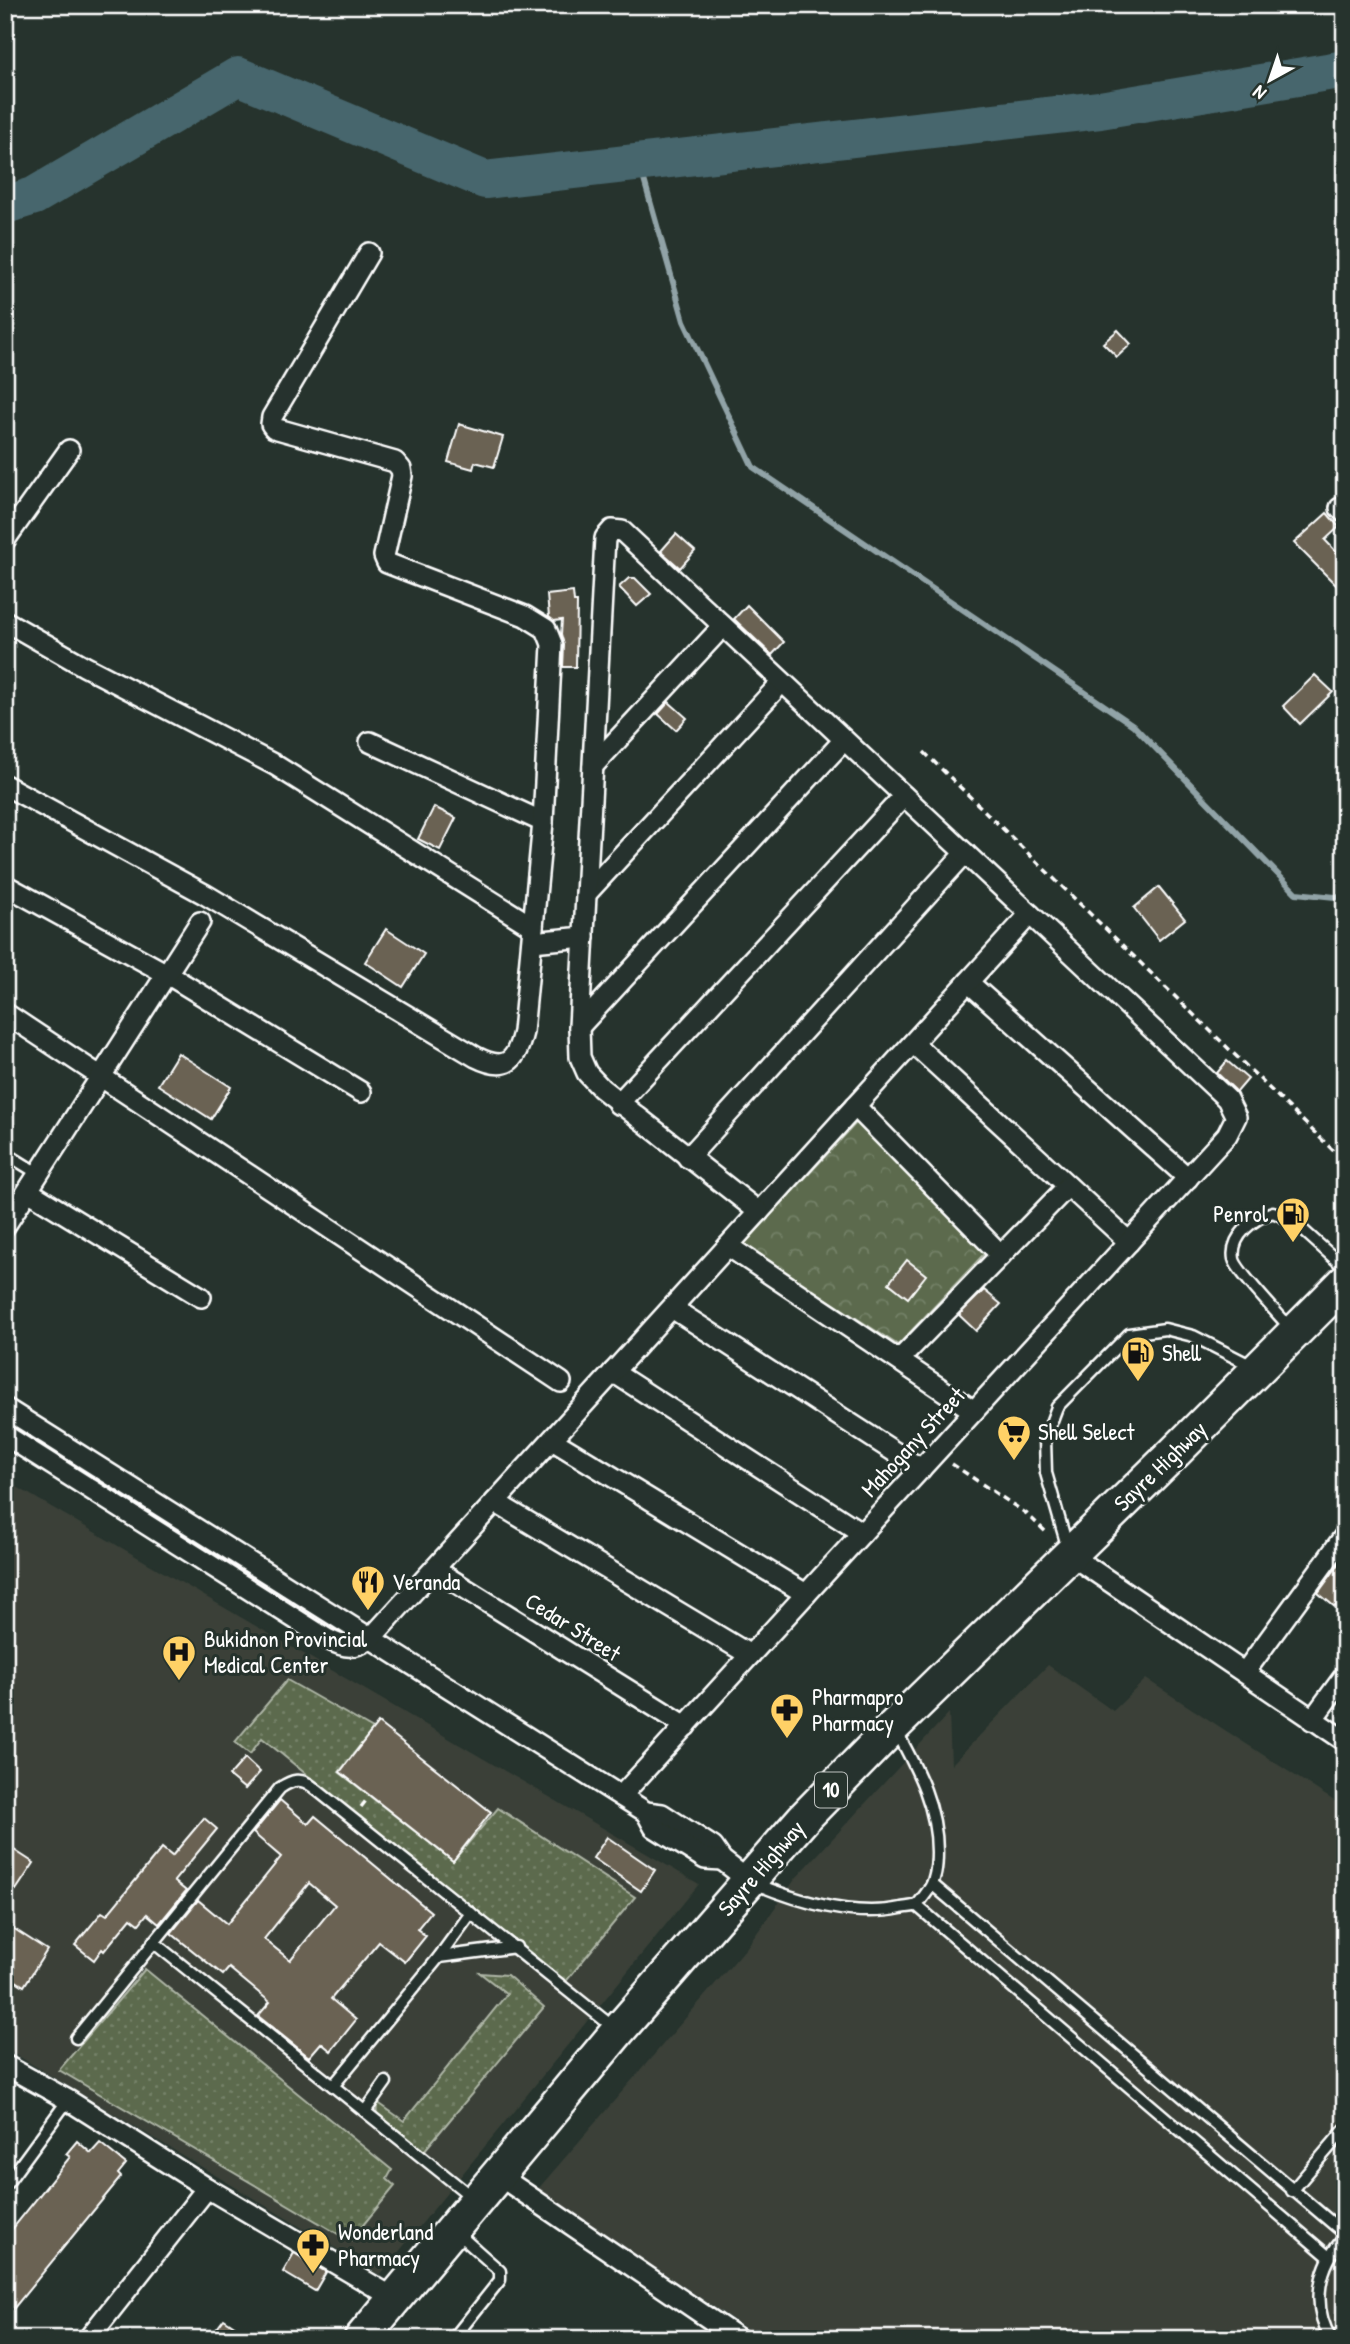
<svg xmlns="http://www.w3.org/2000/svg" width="1350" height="2344" viewBox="0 0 1350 2344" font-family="'Patrick Hand',sans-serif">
  <defs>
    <pattern id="grass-dots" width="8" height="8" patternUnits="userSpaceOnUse" patternTransform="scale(1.75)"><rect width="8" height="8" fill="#5c6b4d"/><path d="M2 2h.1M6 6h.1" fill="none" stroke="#748168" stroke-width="1.8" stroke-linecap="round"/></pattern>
    <pattern id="forest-crowns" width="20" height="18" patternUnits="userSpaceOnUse" patternTransform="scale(1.75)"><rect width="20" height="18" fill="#5c6b4d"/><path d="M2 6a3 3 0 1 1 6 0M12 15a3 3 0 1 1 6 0" fill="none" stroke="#748168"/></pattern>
  </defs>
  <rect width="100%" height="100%" fill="#26332d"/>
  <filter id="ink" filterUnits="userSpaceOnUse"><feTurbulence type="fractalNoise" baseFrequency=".0143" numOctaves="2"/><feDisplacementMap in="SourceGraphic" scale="14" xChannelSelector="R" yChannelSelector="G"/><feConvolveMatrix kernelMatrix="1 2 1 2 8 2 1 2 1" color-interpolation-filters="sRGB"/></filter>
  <g filter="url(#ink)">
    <!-- built -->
    <g fill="#3a4138">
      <path d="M5,1480l694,404 -319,391 -375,-227z"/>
      <path d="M1048,1665l65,46 33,-32 199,129v531h-583l-224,-150 209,-242 49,-69 153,-165 2,52z"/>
    </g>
    <!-- grass -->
    <g fill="url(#grass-dots)" stroke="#aeb5a6" stroke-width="2">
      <path d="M287,1680l86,49 -34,43 114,89 45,-53 137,89 -72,88 -301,-247 -12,16 -15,-12z"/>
      <path d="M145,1969l247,201 -5,9 8,7 -45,55 -291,-171z"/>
      <path d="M480,1973l27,2 37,32 -125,150 -43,-33 1,-22 27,19 103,-127z"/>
    </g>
    <!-- forest -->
    <path fill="url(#forest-crowns)" stroke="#aeb5a6" stroke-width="2" d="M857,1122l128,131 -87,92 -155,-100z"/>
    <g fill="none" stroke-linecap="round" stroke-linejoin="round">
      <!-- stream -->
      <path stroke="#91a3a7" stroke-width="6" d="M639,162l45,159 69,146 380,258 163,168 49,5"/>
      <!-- river -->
      <path stroke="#47666d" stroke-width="38" d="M5,205l29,-9 204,-120 247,104 615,-70 245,-41"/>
    </g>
    <!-- building -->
    <g fill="#6a6252" stroke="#fff" stroke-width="2" fill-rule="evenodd">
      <path d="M1118,330l13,14 -14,13 -14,-14z"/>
      <path d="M459,424l44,13 -9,30 -19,-5 -2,7 -25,-7z"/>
      <path d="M1327,513l12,14 -14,13 20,21v33l-51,-51z"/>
      <path d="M676,534l19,17 -15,17 -19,-17z"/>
      <path d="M629,578h6l16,16 -14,12 -18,-19z"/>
      <path d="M573,592l1,10h3l-1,65h-13l1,-22 -3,-11 1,-14 -8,1 -5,-4 -2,-22z"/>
      <path d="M747,605l37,37 -12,13 -38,-36z"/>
      <path d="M1315,675l18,17 -33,32 -17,-18z"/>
      <path d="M669,702l18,16 -11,12 -18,-16z"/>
      <path d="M434,807l22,11 -16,32 -22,-11z"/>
      <path d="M1159,887l26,32 -26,21 -25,-32z"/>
      <path d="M386,929l38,25 -21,33 -38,-25z"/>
      <path d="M178,1053l53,34 -20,32 -53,-34z"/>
      <path d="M1227,1061l21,18 -11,13 -20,-19z"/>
      <path d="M907,1260l19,15 -18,23 -19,-15z"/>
      <path d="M984,1290l17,14 -25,27 -17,-16z"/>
      <path d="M1345,1556v39l-10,12 -17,-14z"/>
      <path d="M378,1723l113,89 -38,49 -113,-89z"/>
      <path d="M245,1758l15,14 -15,17 -16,-13z"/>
      <path d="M280,1800l28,24 7,-8 116,96 -14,17 9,7 -21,26 -26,-20 -48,57 25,21 -25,31 -10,-8 -12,14 -51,-41 12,-14 -41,-34 -6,7 -52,-42 27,-33 29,24 54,-67 -28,-24zM309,1883l26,22 -45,55 -26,-21z"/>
      <path d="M204,1818l13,11 -43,52 12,10 -27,33 -12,-10 -8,10 -8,-6 -27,33 -2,-2 -8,11 -19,-15 27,-33 5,3 55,-67 10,8z"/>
      <path d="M607,1837l48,33 -14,21 -48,-33z"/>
      <path d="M11,1848l23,15 -18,27 -11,-7v-26z"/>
      <path d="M5,1923l42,27 -23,36 -19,-12z"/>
      <path d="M77,2141l14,12 9,-10 26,21 -8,10 3,3 -116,142v-81l65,-81 -4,-3z"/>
      <path d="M294,2253l32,19 -11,19 -32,-19z"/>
      <path d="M224,2319l30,20h-45z"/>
    </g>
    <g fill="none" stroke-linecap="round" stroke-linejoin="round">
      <!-- service casing -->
      <g stroke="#fff" stroke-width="15">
        <g id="service">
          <path d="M5,1153l34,21"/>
          <path d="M1290,1328c-10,-12 -54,-58 -56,-69 -4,-23 20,-41 39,-47l21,10 51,46"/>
          <path d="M1068,1549l-22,-76 -1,-34 12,-32 72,-73 36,-5 28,7 61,31"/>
          <path d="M756,1884c44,18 97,34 145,24 4,-1 12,-1 16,-3 3,-3 7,-9 10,-13 9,-11 10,-26 10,-40 0,-45 -19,-81 -40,-120"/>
          <path d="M933,1885l412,349"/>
          <path d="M916,1905l413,352"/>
          <path d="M153,1942l320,256"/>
          <path d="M439,1957l77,-10"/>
          <path d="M76,2038l204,-250c12,-8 21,-11 33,-1l300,240"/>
          <path d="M333,2086l106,-129 32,-44"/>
          <path d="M366,2110l20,-28"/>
          <path d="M5,2186l63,-86"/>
          <path d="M1292,2191l53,-62"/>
          <path d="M453,2339l47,-59v-9l-44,-39"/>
          <path d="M1331,2339c-20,-34 -13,-74 14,-102"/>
        </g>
      </g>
      <!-- minor casing -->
      <g stroke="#fff" stroke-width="24">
        <g id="minor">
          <path d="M1340,508l5,5"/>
          <path d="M5,540l64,-90"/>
          <path d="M5,621l79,45 191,99 258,162"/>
          <path d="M370,742l173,80"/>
          <path d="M593,766l130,-140"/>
          <path d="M5,785l201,110 270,162c30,15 40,5 47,-25l20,-210 9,-178 -6,-15 -21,-13 -138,-53 -3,-7 18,-80 -1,-7 -6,-7 -121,-34 -3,-4 1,-7 97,-164"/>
          <path d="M5,885l162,89 194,118"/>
          <path d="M586,894l196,-212"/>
          <path d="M532,942l52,-5"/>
          <path d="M968,982l220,196"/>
          <path d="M5,1013l556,369"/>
          <path d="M579,1027l265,-287"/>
          <path d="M913,1043l216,199"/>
          <path d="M618,1104l286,-308"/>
          <path d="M855,1106l146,149"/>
          <path d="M688,1158l277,-305"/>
          <path d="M28,1191l173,106"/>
          <path d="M5,1226l195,-304"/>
          <path d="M728,1246l246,165"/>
          <path d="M672,1308l249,161"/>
          <path d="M899,1360l169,-174"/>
          <path d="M613,1372l249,161"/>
          <path d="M5,1408l641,404 16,2 51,33 9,13 27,21"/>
          <path d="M5,1435l322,204c18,9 27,11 45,-2l658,-723"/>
          <path d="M552,1440l254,154"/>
          <path d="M495,1502l255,153"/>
          <path d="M1069,1554l276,187"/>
          <path d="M434,1569l252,157"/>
          <path d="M1245,1672l100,-137"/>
          <path d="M1312,1720l33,-45"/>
          <path d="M621,1796l606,-661 9,-18 -9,-18 -605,-568 -10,-1 -7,8 -26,489 1,30 7,16 14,15 158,124"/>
          <path d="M646,1812l8,15 51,32 17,1"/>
          <path d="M5,2065l63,35 139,88 187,110"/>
          <path d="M498,2175l241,164"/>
          <path d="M88,2339l119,-151"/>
        </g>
      </g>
      <!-- trunk casing -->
      <g stroke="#fff" stroke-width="38">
        <path id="trunk" d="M361,2339l257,-308 185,-212 91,-93 280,-273 171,-171"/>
      </g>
      <!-- path -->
      <g stroke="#fff" stroke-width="3.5" stroke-dasharray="7 5" stroke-linecap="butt">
        <path d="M924,752l421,410"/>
        <path d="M952,1464l75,50 20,19"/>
        <path d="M361,1807l7,-9"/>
      </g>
      <!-- service -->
      <use href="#service" stroke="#26332d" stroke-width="10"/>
      <!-- minor -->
      <use href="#minor" stroke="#26332d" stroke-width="19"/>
      <!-- trunk -->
      <use href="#trunk" stroke="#26332d" stroke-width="33"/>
    </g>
  </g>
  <!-- icons -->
  <defs>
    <g id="fuel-pin" transform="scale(1.75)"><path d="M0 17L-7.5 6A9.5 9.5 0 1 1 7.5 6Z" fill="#ffd166" stroke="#26332d"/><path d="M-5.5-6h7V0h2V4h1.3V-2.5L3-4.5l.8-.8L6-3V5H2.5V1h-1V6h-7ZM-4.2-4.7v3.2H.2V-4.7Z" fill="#111"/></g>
    <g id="supermarket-pin" transform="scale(1.75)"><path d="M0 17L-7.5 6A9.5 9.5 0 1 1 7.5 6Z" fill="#ffd166" stroke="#26332d"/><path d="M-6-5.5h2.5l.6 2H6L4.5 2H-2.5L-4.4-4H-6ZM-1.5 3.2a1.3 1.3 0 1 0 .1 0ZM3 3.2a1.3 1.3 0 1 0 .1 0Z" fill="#111"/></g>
    <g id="restaurant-pin" transform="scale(1.75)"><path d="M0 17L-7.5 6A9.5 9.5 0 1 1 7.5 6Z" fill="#ffd166" stroke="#26332d"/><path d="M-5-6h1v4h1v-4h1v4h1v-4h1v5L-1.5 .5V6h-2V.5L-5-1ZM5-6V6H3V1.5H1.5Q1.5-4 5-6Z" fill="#111"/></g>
    <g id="hospital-pin" transform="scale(1.75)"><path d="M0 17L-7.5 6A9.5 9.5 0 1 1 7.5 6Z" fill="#ffd166" stroke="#26332d"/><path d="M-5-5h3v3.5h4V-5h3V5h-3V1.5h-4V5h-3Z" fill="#111"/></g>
    <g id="pharmacy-pin" transform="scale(1.75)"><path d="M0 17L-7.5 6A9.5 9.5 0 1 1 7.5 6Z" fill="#ffd166" stroke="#26332d"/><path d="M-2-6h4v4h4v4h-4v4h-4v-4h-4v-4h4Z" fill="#111"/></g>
  </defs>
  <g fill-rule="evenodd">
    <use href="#fuel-pin" x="1293" y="1214"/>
    <use href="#fuel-pin" x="1138" y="1353"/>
    <use href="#supermarket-pin" x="1014" y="1432"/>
    <use href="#restaurant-pin" x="368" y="1582"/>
    <use href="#hospital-pin" x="179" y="1652"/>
    <use href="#pharmacy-pin" x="787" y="1710"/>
    <use href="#pharmacy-pin" x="313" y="2245"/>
  </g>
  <g text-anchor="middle" stroke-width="6" stroke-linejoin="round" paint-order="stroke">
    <!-- shield labels -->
    <rect fill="#26332d" stroke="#bec2c0" stroke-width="2" x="815" y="1772.5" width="32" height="35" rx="5"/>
    <g font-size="21" font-weight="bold" fill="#fff">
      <text x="831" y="1797">10</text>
    </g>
    <!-- poi labels -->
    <g font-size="23" fill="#fff" stroke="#26332d" text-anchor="start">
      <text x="1268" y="1222" text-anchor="end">Penrol</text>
      <text x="1162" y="1361">Shell</text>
      <text x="1038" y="1440">Shell Select</text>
      <text x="392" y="1590">Veranda</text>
      <text x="204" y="1647">Bukidnon Provincial<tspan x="204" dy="26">Medical Center</tspan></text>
      <text x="812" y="1705">Pharmapro<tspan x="812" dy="26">Pharmacy</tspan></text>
      <text x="338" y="2240">Wonderland<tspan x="338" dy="26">Pharmacy</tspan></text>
    </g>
    <!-- street labels -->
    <g font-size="23" fill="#fff" stroke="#26332d">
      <text transform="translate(913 1442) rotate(-47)" y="8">Mahogany Street</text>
      <text transform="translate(1160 1466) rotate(-44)" y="8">Sayre Highway</text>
      <text transform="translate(573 1627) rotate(32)" y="8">Cedar Street</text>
      <text transform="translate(761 1868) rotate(-49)" y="8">Sayre Highway</text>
    </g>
  </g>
  <!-- margin -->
  <rect width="1350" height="2344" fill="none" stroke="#26332d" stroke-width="28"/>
  <rect x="14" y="14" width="1322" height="2316" fill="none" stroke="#fff" stroke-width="2.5" filter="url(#ink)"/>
  <!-- north arrow -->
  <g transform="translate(1270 80) rotate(220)" stroke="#26332d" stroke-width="5" paint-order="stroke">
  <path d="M0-5L12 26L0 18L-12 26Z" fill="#ffffff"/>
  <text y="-10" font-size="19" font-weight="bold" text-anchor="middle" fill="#ffffff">N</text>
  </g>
</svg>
